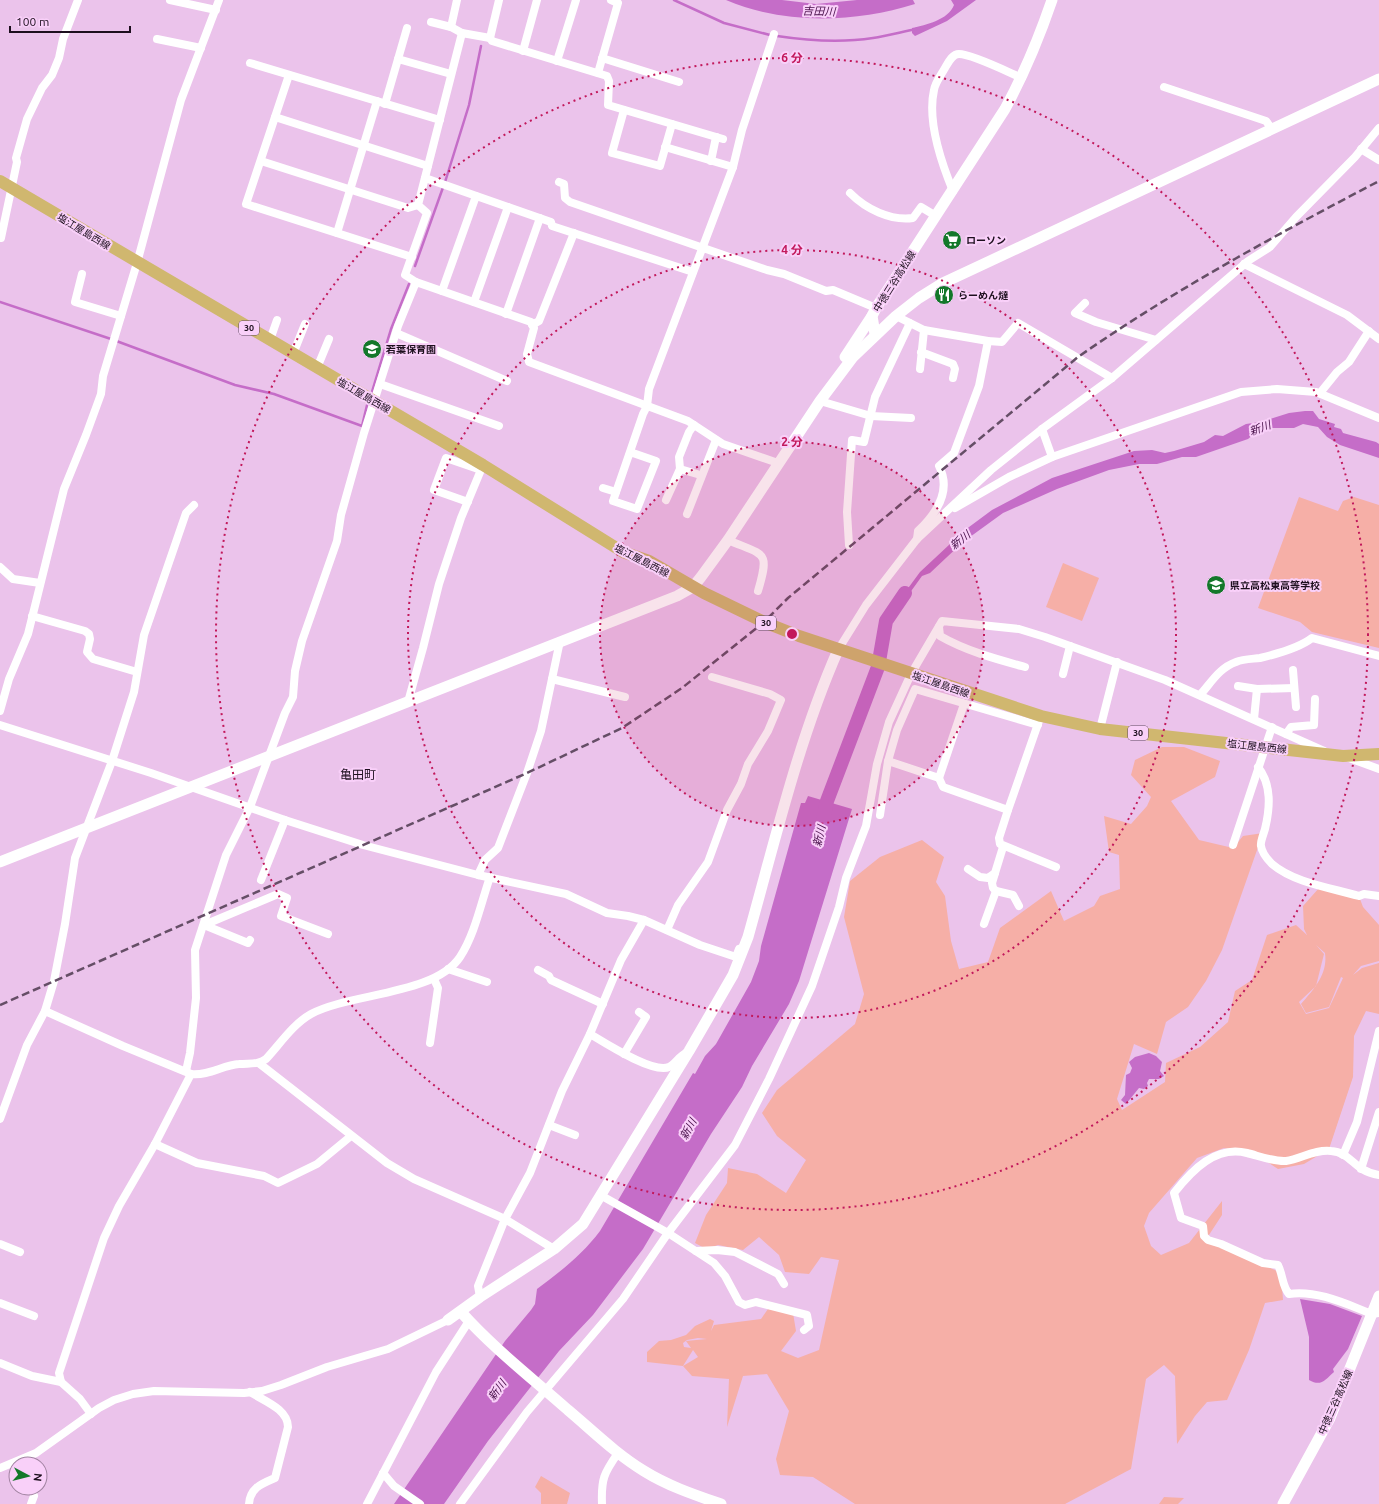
<svg xmlns="http://www.w3.org/2000/svg" width="1379" height="1504" viewBox="0 0 1379 1504" font-family="Ubuntu,'Noto Sans JP',sans-serif">
  <rect width="100%" height="100%" fill="#ebc3eb"/>
  <!-- green -->
  <g fill="#f6afa7" fill-rule="evenodd">
    <path d="M1299,497l39,14 5,-10 11,-4 25,8v143l-67,-16 -12,-10 -42,-14z"/>
    <path d="M1063,563l36,15 -17,43 -36,-14z"/>
    <path d="M1162,747h22l36,14 -5,16 -44,24 28,39 34,8 10,-12 20,-3 -41,117 -16,31 -18,26 -22,15 -9,32 -23,-10 -17,55 5,11 43,-28 1,-19 34,-16 28,-25 7,-31 17,-11 15,-45 29,-10 11,10 -3,-6 -1,-23 16,-18 41,11 3,8 16,18v36l-18,5 -8,9 9,-7 17,-5v51l-13,-3 -12,25 -1,41 -24,72 -25,15 -26,5 -20,-13 -34,-8 -27,10 -48,55 -5,13 7,20 10,9 28,-12 33,-42v14l-15,23 74,35 2,27 -18,3 -16,47 -22,50 -20,2 -12,14 -18,28 -2,-68 -11,-11 -18,14 -15,90 -66,35h-210l-42,-27 -33,-2 -4,-16 13,-48 -22,-37 -24,2 -16,51 2,-48 -37,-3 -9,-10 15,-9 -5,-7 -10,16 -36,-4v-10l12,-11 12,-1 15,-5 9,-9 15,-7 4,2 -3,10 3,-6 47,-6 7,-10 25,4 3,18 -15,20 17,7 21,-8 20,-90 -18,-3 -12,17 -24,-2 -6,-17 -20,-18 -16,13 -25,-5 -12,4 -11,-6 11,-28 21,-32 1,-15 29,6 29,19 20,-33 -29,-24 -15,-23 15,-23 78,-66 9,-30 -20,-77 6,-36 30,-24 42,-17 22,17 -8,25 9,14 6,45 8,28 29,-7 12,-34 51,-37 13,30 30,-15 6,-10 20,-7 -1,-34 -10,-3 -5,-36 27,8 16,-18 4,-9 -20,-22 4,-15zM1316,945l9,8c3,21 -11,36 -24,51l5,9 23,-6 12,-30 2,1 -14,30 -23,6 -7,-12 17,-16 8,-32zM698,1338l9,1 -21,2 5,7 -7,-1 -1,-4 4,-3z"/>
    <path d="M541,1476l29,17 -3,11h-26v-11l-6,-6z"/>
    <path d="M1164,1497l20,1 -6,6h-19z"/>
  </g>
  <!-- water -->
  <g fill="#c56dc8">
    <path d="M726,0h56l34,4 41,-4h56l2,4c-61,19 -130,21 -189,-4z"/>
    <path d="M951,0h25l-29,21 -32,15 -3,-3v-5c14,-3 36,-8 42,-23z"/>
    <path d="M1305,411h8l6,8 16,5 -1,3 7,2 2,4 33,9 3,2v14l-39,-13 -13,-8 -9,-10 -15,-3 -9,4h-25l-14,5 -7,6 -52,18h-14l-25,7h-18l-30,6 -52,19 -54,24 -40,29 -33,31 -8,3 -26,36 -1,-6 25,-34 45,-42 27,-20 60,-32 82,-27 18,-1 13,3 9,-2 30,-9 11,-7 8,1 23,-12 14,-2 29,-9z"/>
    <path d="M808,796l44,13 -53,172 -10,23 -37,62 -10,21 -31,47 -68,115 -50,66 -34,36 -71,90 -44,63h-50l111,-163 26,-31 4,-6 2,-15c24,-18 45,-34 63,-58l93,-158 2,1 10,-18 11,-12 35,-62 8,-21 2,-15 40,-143h4z"/>
    <path d="M1149,1053l7,3 6,6 -2,9 4,5 -5,3h-10l-2,4 1,3 -4,3 -5,-1 -13,16 -5,-4 4,-5 1,-20 4,-2 2,-5 -3,-6 6,-5z"/>
    <path d="M1300,1299l30,5 32,12 -14,33 -15,20 1,3c-9,8 -13,15 -25,8v-43z"/>
  </g>
  <g fill="none" stroke-linecap="round" stroke-linejoin="round">
    <!-- stream -->
    <g stroke="#c56dc8" stroke-width="2.5">
      <path d="M674,0l50,23 46,12"/>
      <path d="M777,36c33,5 64,7 96,2 14,-2 28,-6 43,-9"/>
      <path d="M415,266l31,-87 23,-74 12,-59"/>
      <path d="M0,302l111,37 124,46 39,9 88,32 6,-25"/>
      <path d="M371,395l20,-66 18,-45"/>
    </g>
    <!-- river -->
    <path stroke="#c56dc8" stroke-width="14" d="M823,820l4,-19 51,-134 8,-46 19,-28"/>
    <!-- street -->
    <g stroke="#fff" stroke-width="8">
      <path d="M170,0l46,10"/>
      <path d="M431,22l20,5 11,6"/>
      <path d="M451,27l6,-27"/>
      <path d="M490,38l2,3 115,35 2,5 -1,24 115,34"/>
      <path d="M157,39l44,9"/>
      <path d="M523,51l14,-51"/>
      <path d="M602,58l77,24"/>
      <path d="M398,59l53,15"/>
      <path d="M557,61l19,-61"/>
      <path d="M250,63l190,57"/>
      <path d="M598,73l20,-70 -7,-3"/>
      <path d="M289,75l-43,129 166,53"/>
      <path d="M1164,87l102,34 6,8"/>
      <path d="M385,104l22,-76"/>
      <path d="M624,110l-12,43 48,13 12,-42"/>
      <path d="M275,117l153,49"/>
      <path d="M665,147l68,20"/>
      <path d="M1361,149l18,11"/>
      <path d="M261,161l147,47 10,-3"/>
      <path d="M711,161l5,-24"/>
      <path d="M425,178l126,44 1,4 141,46"/>
      <path d="M559,182l5,2 1,14 5,4 197,68 17,4 42,17 7,-1 43,18"/>
      <path d="M953,191c-12,-29 -26,-70 -19,-101 1,-7 7,-15 11,-22 3,-5 7,-14 14,-14 13,0 49,18 63,24"/>
      <path d="M850,193c16,16 40,28 63,25l8,-11 15,9"/>
      <path d="M337,233l40,-132"/>
      <path d="M1,238l16,-76 -1,-4 11,-39 15,-31 10,-13 7,-17 4,-19 15,-39"/>
      <path d="M1244,264l103,51 32,24"/>
      <path d="M82,274l-7,28 46,14"/>
      <path d="M416,282l-11,-7 22,-62 -9,-8 44,-172 28,5 9,-38"/>
      <path d="M442,291l34,-95"/>
      <path d="M474,302l34,-95"/>
      <path d="M1085,303l-10,10 21,9 60,18"/>
      <path d="M506,314l34,-96"/>
      <path d="M896,316l28,14 64,11 14,1 16,-19 94,55"/>
      <path d="M532,325l7,-4 35,-88"/>
      <path d="M396,333l111,48"/>
      <path d="M270,340l7,-20"/>
      <path d="M921,352l32,12 2,5 -2,9"/>
      <path d="M293,354l12,-30"/>
      <path d="M317,368l12,-29"/>
      <path d="M920,369l4,-39"/>
      <path d="M380,384l119,42"/>
      <path d="M1320,393l17,-21 12,-10 20,-31"/>
      <path d="M820,401l51,15 40,2"/>
      <path d="M1042,429l10,28"/>
      <path d="M630,452l26,9 -19,48 -24,-8 30,-87 4,-8 2,-17 84,-222 9,-37 32,-96"/>
      <path d="M680,469l17,5"/>
      <path d="M603,488l13,4"/>
      <path d="M666,500l14,-31 -1,-12 10,-25 5,-7"/>
      <path d="M468,502l-34,-12 12,-32 35,12"/>
      <path d="M955,508l54,-31 43,-20 189,-65 36,-3 39,3 63,26"/>
      <path d="M687,514l29,-74"/>
      <path d="M917,539l1,-8c18,-17 34,-40 21,-65l15,-13 25,-67 9,-45"/>
      <path d="M728,540c37,16 42,10 30,51"/>
      <path d="M849,545l-2,-33 5,-72 12,2 11,-45 35,-74"/>
      <path d="M0,567l13,12 27,4"/>
      <path d="M32,616l53,15 4,3 1,5 -3,13 6,7 44,13"/>
      <path d="M939,627l1,9c26,15 56,23 85,31"/>
      <path d="M838,650l28,-45 51,-66 74,-69 51,-41 70,-51 136,-117 22,-14 26,-30 59,-60 24,-29"/>
      <path d="M1293,670l3,37"/>
      <path d="M1063,674l7,-28"/>
      <path d="M552,679l73,18"/>
      <path d="M1238,686l19,3 37,-1"/>
      <path d="M1200,695c11,-12 19,-27 36,-33 7,-3 16,-3 24,-4 17,-4 39,-10 52,-20l67,18"/>
      <path d="M408,702l15,-54 16,-64 22,-66 22,-53"/>
      <path d="M0,711l9,-32 19,-45 36,-145 22,-54 15,-41 2,-18 34,-113 44,-163 38,-100"/>
      <path d="M1254,719l3,-30"/>
      <path d="M0,725l151,48 134,47 78,25 115,30 88,19 41,19 21,3 16,4 56,25 36,12 3,-8"/>
      <path d="M1100,729l17,-67"/>
      <path d="M1286,734l5,-7 23,-2 1,-26"/>
      <path d="M1349,758l30,11"/>
      <path d="M888,761l51,17 4,9 65,23 31,-89"/>
      <path d="M1258,767c14,18 12,41 7,62 -1,4 -5,13 -4,17 1,7 7,14 11,18 22,19 60,24 87,32l5,-2 15,2"/>
      <path d="M939,778l25,-74"/>
      <path d="M1008,810l-9,28 1,6 56,23"/>
      <path d="M880,815l8,-54 9,-31 18,-41 123,36"/>
      <path d="M1233,845l39,-118"/>
      <path d="M968,869l12,8 8,1 7,-5 8,-26"/>
      <path d="M995,873l-3,10 1,5 3,3 17,4 6,11"/>
      <path d="M478,875l7,-15 13,-12 29,-75 14,-42 19,-90"/>
      <path d="M261,880l24,-60"/>
      <path d="M984,924l12,-33"/>
      <path d="M204,925l74,-31 9,4 -6,18 47,18"/>
      <path d="M204,925l44,18 2,-3"/>
      <path d="M667,930l11,-25 30,-43 19,-52 14,-26 7,-20 20,-33 13,-31 -11,-6 -58,-17"/>
      <path d="M448,969l39,13"/>
      <path d="M538,970l11,6 2,4 52,24"/>
      <path d="M45,1011l78,35 68,28c18,2 32,-9 48,-10 11,-1 19,1 27,-5 14,-15 27,-35 45,-45 39,-21 124,-19 149,-57 15,-23 21,-54 30,-80"/>
      <path d="M590,1034c15,9 63,40 79,33 6,-3 10,-11 19,-15"/>
      <path d="M430,1043l8,-55 -4,-9"/>
      <path d="M624,1054l22,-37 -7,-5"/>
      <path d="M260,1064l127,99 27,16 91,40 49,30"/>
      <path d="M186,1071l4,-18 6,-55 -1,-48 31,-95 24,-48 35,-94 8,-16 2,-26 7,-30 35,-100 4,-26 23,-82 34,-107 18,-44 115,40 3,6 -7,26 2,8 159,59 35,23 55,19"/>
      <path d="M0,1119l27,-74 18,-34 9,-30 11,-57 10,-66 37,-97 22,-69 10,-57 42,-122 8,-8"/>
      <path d="M549,1125l26,10"/>
      <path d="M155,1144l42,19 67,13 14,7 39,-19 34,-28"/>
      <path d="M1343,1155l14,-33 22,-91"/>
      <path d="M1361,1169l18,-57"/>
      <path d="M1379,1175c-6,-1 -12,-3 -17,-6 -11,-7 -16,-17 -31,-18 -16,-2 -30,8 -45,10 -12,1 -27,-5 -39,-8 -31,-8 -55,17 -73,40l7,25 22,8 1,10 4,4 13,4 42,19 15,2c5,10 4,21 11,29 29,-4 57,10 83,20l7,-1"/>
      <path d="M602,1196l66,37 46,30 11,13 14,26 6,3 11,-3 51,13 2,11 -5,4"/>
      <path d="M0,1244l20,8"/>
      <path d="M696,1251l21,-1 18,2 43,22 6,10"/>
      <path d="M480,1297l-2,-11 27,-67 25,-46 32,-82 28,-57 31,-74 23,-40"/>
      <path d="M0,1303l34,13"/>
      <path d="M0,1363l32,13 29,6"/>
      <path d="M91,1414l-11,-15 -19,-17 -2,-9 45,-135 15,-32 36,-62 36,-70"/>
      <path d="M0,1468l36,-15 63,-45 15,-8 19,-6 21,-3 90,2 18,-2 19,-6 46,-18 61,-18 60,-29"/>
      <path d="M383,1473l11,13 26,18"/>
      <path d="M31,1504l3,-8"/>
      <path d="M249,1504c1,-16 12,-20 26,-26l13,-51c0,-18 -24,-26 -38,-35"/>
      <path d="M367,1504l69,-132 33,-51"/>
      <path d="M460,1504l67,-92 96,-113 45,-66 67,-88 34,-66 43,-93 27,-79 7,-29 20,-52 11,-62 12,-42 22,-48 31,-53 77,8 26,8 120,43 159,71"/>
      <path d="M602,1504c-1,-25 2,-31 16,-51"/>
    </g>
    <!-- secondary -->
    <g stroke="#fff" stroke-width="11">
      <path d="M875,334l-3,-18 4,-8 129,-199c19,-35 34,-71 47,-109"/>
      <path d="M845,357l27,-41"/>
      <path d="M0,862l677,-266 16,-9 8,-10 27,-37 92,-139 33,-44 43,-41 23,-18 24,-15 436,-204"/>
      <path d="M461,1312c32,36 71,66 107,98 25,21 48,44 76,61 24,15 51,24 77,33"/>
      <path d="M448,1320l32,-23 74,-48 29,-25 106,-173 44,-76 15,-38c27,-96 50,-196 90,-287"/>
      <path d="M1283,1504l47,-86 49,-122"/>
    </g>
    <!-- primary -->
    <path stroke="#d0b76f" stroke-width="12" d="M0,181l483,284 140,87 26,9 55,32 60,29 35,14 242,80 59,13 243,27 36,-2"/>
    <!-- rail -->
    <path stroke="#654e66" stroke-width="2.5" stroke-dasharray="8 4" stroke-linecap="butt" d="M0,1005l527,-232 95,-45 60,-40 82,-66 24,-24 290,-241c96,-67 198,-122 301,-176"/>
  </g>
  <!-- distance rings -->
  <circle cx="792" cy="634" r="192" fill="#c2185b" fill-opacity=".12"/>
  <g fill="none" stroke="#c2185b" stroke-width="2" stroke-dasharray="2 4">
    <circle cx="792" cy="634" r="192"/>
    <circle cx="792" cy="634" r="384"/>
    <circle cx="792" cy="634" r="576"/>
  </g>
  <!-- icons -->
  <defs>
    <g id="supermarket-disc" transform="scale(1)"><circle r="9.5" fill="#13782a" stroke="#f9d0f9"/><path d="M-6-5.5h2.5l.6 2H6L4.5 2H-2.5L-4.4-4H-6ZM-1.5 3.2a1.3 1.3 0 1 0 .1 0ZM3 3.2a1.3 1.3 0 1 0 .1 0Z" fill="#fff"/></g>
    <g id="restaurant-disc" transform="scale(1)"><circle r="9.5" fill="#13782a" stroke="#f9d0f9"/><path d="M-5-6h1v4h1v-4h1v4h1v-4h1v5L-1.5 .5V6h-2V.5L-5-1ZM5-6V6H3V1.5H1.5Q1.5-4 5-6Z" fill="#fff"/></g>
    <g id="school-disc" transform="scale(1)"><circle r="9.5" fill="#13782a" stroke="#f9d0f9"/><path d="M0-5L7-2L0 1L-7-2ZM-4 1L0 2.5L4 1V4Q0 6-4 4Z" fill="#fff"/></g>
  </defs>
  <g fill-rule="evenodd">
    <use href="#supermarket-disc" x="952" y="240"/>
    <use href="#restaurant-disc" x="944" y="295"/>
    <use href="#school-disc" x="372" y="349"/>
    <use href="#school-disc" x="1216" y="585"/>
  </g>
  <g text-anchor="middle" stroke-width="4" stroke-linejoin="round" paint-order="stroke">
    <!-- shield labels -->
    <g fill="#f9d0f9" stroke="#5f4960" stroke-width="1">
      <rect x="239" y="321" width="20" height="14" rx="3"/>
      <rect x="756" y="616" width="20" height="14" rx="3"/>
      <rect x="1128" y="726" width="20" height="14" rx="3"/>
    </g>
    <g font-size="9" font-weight="bold" fill="#1d0f1e">
      <text x="249" y="331">30</text>
      <text x="766" y="626">30</text>
      <text x="1138" y="736">30</text>
    </g>
    <!-- street labels -->
    <g font-size="10" fill="#1d0f1e" stroke="#f9d0f9">
      <text transform="translate(84 231) rotate(31)" y="4">塩江屋島西線</text>
      <text transform="translate(894 281) rotate(-58)" y="4">中徳三谷高松線</text>
      <text transform="translate(364 395) rotate(30)" y="4">塩江屋島西線</text>
      <text transform="translate(642 560) rotate(27)" y="4">塩江屋島西線</text>
      <text transform="translate(941 684) rotate(19)" y="4">塩江屋島西線</text>
      <text transform="translate(1257 746) rotate(6)" y="4">塩江屋島西線</text>
      <text transform="translate(1335 1402) rotate(-66)" y="4">中徳三谷高松線</text>
    </g>
    <!-- poi labels -->
    <g font-size="10" font-weight="bold" fill="#1d0f1e" stroke="#f9d0f9" text-anchor="start">
      <text x="966" y="244">ローソン</text>
      <text x="958" y="299">らーめん燵</text>
      <text x="386" y="353">若葉保育園</text>
      <text x="1230" y="589">県立高松東高等学校</text>
    </g>
    <!-- water labels -->
    <g font-size="11" font-style="italic" fill="#470f49" stroke="#f9d0f9">
      <text transform="translate(819 11) rotate(2)" y="4">吉田川</text>
      <text transform="translate(1260 428) rotate(-20)" y="4">新川</text>
      <text transform="translate(960 540) rotate(-38)" y="4">新川</text>
      <text transform="translate(819 836) rotate(-77)" y="4">新川</text>
      <text transform="translate(688 1129) rotate(-61)" y="4">新川</text>
      <text transform="translate(497 1390) rotate(-54)" y="4">新川</text>
    </g>
    <!-- quarter labels -->
    <g font-size="12" fill="#1d0f1e" stroke="#f9d0f9">
      <text x="358" y="779">亀田町</text>
    </g>
  </g>
  <circle cx="792" cy="634" r="6" fill="#c2185b" stroke="#f9d0f9" stroke-width="2"/>
  <g font-size="12" text-anchor="middle" font-weight="bold" fill="#c2185b" stroke="#f9d0f9" stroke-width="4" stroke-linejoin="round" paint-order="stroke">
    <text x="792" y="62">6 分</text>
    <text x="792" y="254">4 分</text>
    <text x="792" y="446">2 分</text>
  </g>
  <!-- north arrow -->
  <g transform="translate(28 1476) rotate(97)"><circle r="19" fill="#f9d0f9" stroke="#a183a1"/>
  <path d="M0-3L7 15L0 10L-7 15Z" fill="#13782a"/>
  <text y="-6" font-size="11" font-weight="bold" text-anchor="middle" fill="#1d0f1e">N</text>
  </g>
  <!-- scale -->
  <path d="M10 26v6h120v-6" fill="none" stroke="#1d0f1e" stroke-width="2"/>
  <text x="16" y="26" font-size="12" fill="#1d0f1e" stroke="#f9d0f9" stroke-width="3" paint-order="stroke">100 m</text>
</svg>
